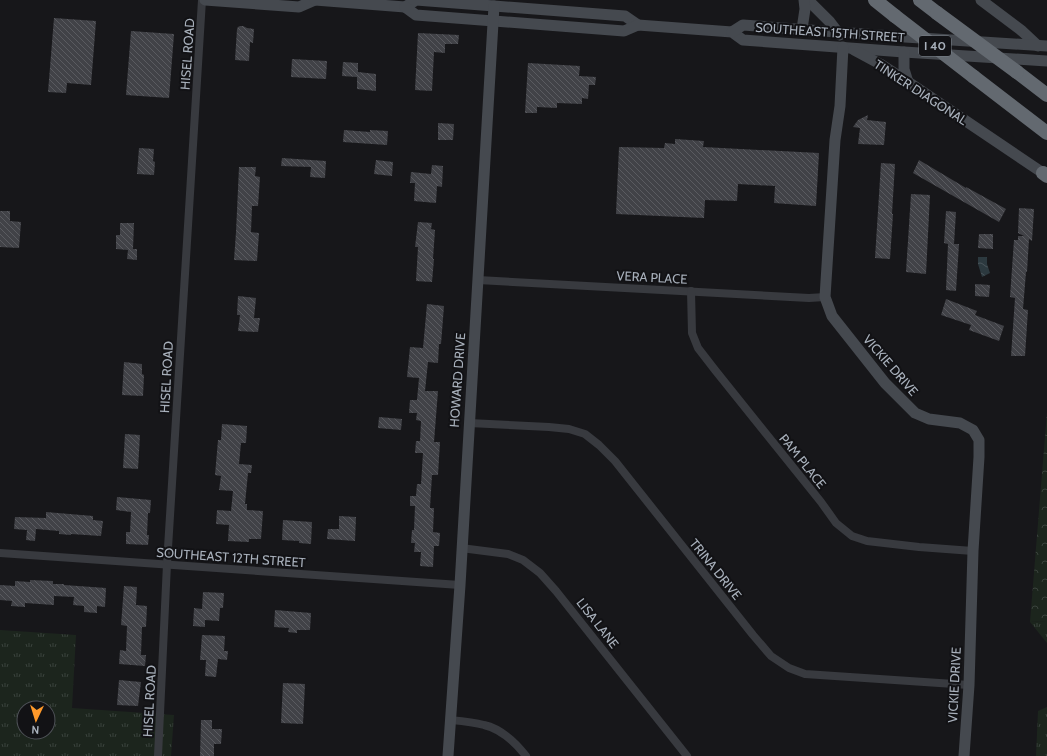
<svg xmlns="http://www.w3.org/2000/svg" width="1047" height="756" viewBox="0 0 1047 756" font-family="Cabin,sans-serif">
  <defs>
    <pattern id="grass-tufts" width="24" height="20" patternUnits="userSpaceOnUse"><rect width="24" height="20" fill="#1c251d"/><path d="M3 7l-1-3M5 7V3M7 7l1-3M15 17l-1-3M17 17v-4M19 17l1-3" fill="none" stroke="#3a423c"/></pattern>
    <pattern id="forest-crowns" width="20" height="18" patternUnits="userSpaceOnUse"><rect width="20" height="18" fill="#1c251d"/><path d="M2 6a3 3 0 1 1 6 0M12 15a3 3 0 1 1 6 0" fill="none" stroke="#3a423c"/></pattern>
    <pattern id="water-waves" width="16" height="10" patternUnits="userSpaceOnUse"><rect width="16" height="10" fill="#2c393f"/><path d="M0 5q4-4 8 0t8 0" fill="none" stroke="#485359"/></pattern>
    <pattern id="building-back-hatch" width="6" height="6" patternUnits="userSpaceOnUse"><rect width="6" height="6" fill="#414247"/><path d="M-1 5l2 2M0 0l6 6M5-1l2 2" fill="none" stroke="#5a5b60"/></pattern>
  </defs>
  <rect width="100%" height="100%" fill="#17171a"/>
  <!-- grass -->
  <g fill="url(#grass-tufts)" fill-rule="evenodd">
    <path d="M1047,621v22l-17,-21z"/>
    <path d="M0,630l76,5 -4,73 102,7 -3,41h-171zM24,708h24v24h-24z"/>
    <path d="M1047,707v49h-11l2,-45z"/>
  </g>
  <!-- forest -->
  <path fill="url(#forest-crowns)" d="M1047,412v209l-17,1z"/>
  <!-- water -->
  <path fill="url(#water-waves)" d="M978,257h9v7l3,9 -8,4 -4,-13z"/>
  <!-- building -->
  <g fill="url(#building-back-hatch)">
    <path d="M54,18l42,3 -5,64 -24,-2 -1,10 -18,-1z"/>
    <path d="M240,26h3l4,2 7,1 -1,14 -3,-1 -1,19 -14,-1 2,-31 1,-2z"/>
    <path d="M131,31l43,3 -5,64 -43,-3z"/>
    <path d="M418,33l41,2 -1,9h-13v9l-11,-1 -2,39 -17,-1z"/>
    <path d="M292,59l35,2 -1,18 -35,-2z"/>
    <path d="M343,62l15,1v9l18,2v17l-19,-2v-12l-15,-1z"/>
    <path d="M528,63l52,3 -1,10 17,1 -1,8h-6l-1,14 -6,-1v6l-25,-1v5l-20,-1v6h-12z"/>
    <path d="M868,115l-1,5 19,2 -2,23 -26,-1 2,-16 -7,-1 5,-7z"/>
    <path d="M438,123l16,1 -1,16h-15z"/>
    <path d="M344,130l26,2v-2l18,1 -1,14 -44,-3z"/>
    <path d="M675,139l29,2 -1,6 116,6 -3,53 -42,-3 1,-17 -37,-2 -1,17 -32,-1 -1,18 -88,-4 3,-67 45,1 1,-5 10,1z"/>
    <path d="M139,148l15,1 -1,12 2,1 -1,13 -17,-1z"/>
    <path d="M282,158l44,3 -1,17 -15,-1 1,-10 -30,-1z"/>
    <path d="M376,160l17,2 -1,14 -18,-2z"/>
    <path d="M919,160l47,28v-1l40,22 -7,13 -86,-49z"/>
    <path d="M881,163l14,1 -3,50h1l-3,45 -15,-1z"/>
    <path d="M432,165l11,1 -1,21 -5,-1 -1,17 -22,-2 1,-18h-5l1,-11 20,2z"/>
    <path d="M239,167h17l-1,9 5,1 -2,29h-6l-1,26 8,1 -2,28 -23,-1 2,-28z"/>
    <path d="M911,194l19,1 -4,79 -20,-2z"/>
    <path d="M1019,208l15,1 -2,32 -3,-2 -2,33h-1l-3,37 5,1 -3,46h-14l4,-58 -5,-1 4,-57h4v-4h6l-6,-3z"/>
    <path d="M0,211h10v10l11,1 -2,26 -19,-1z"/>
    <path d="M946,211l10,1 -2,32h5l-3,47 -10,-1 2,-46 -4,-1z"/>
    <path d="M418,222l14,1 -1,6 4,1 -2,29h1l-2,23 -16,-1 2,-34h-3z"/>
    <path d="M120,223h14l-1,26h4v11l-10,-1 1,-9 -12,-1v-14h4z"/>
    <path d="M979,234h14v15l-15,-1z"/>
    <path d="M975,284l15,1 -1,12 -14,-1z"/>
    <path d="M238,296l18,2 -2,20h6l-2,14 -20,-1 2,-16h-3z"/>
    <path d="M946,299l31,12 -2,4 29,11 -5,15 -30,-11 2,-5 -30,-10z"/>
    <path d="M427,304l17,2 -3,38h-2l-1,19 -10,-1 -3,29h13l-4,51h6l-2,33h-6l-2,33h4l-1,24 7,1 -1,13h-5l-1,21 -13,-1 1,-14h-7l1,-9h-4l1,-13h2l1,-24h-5v-10h6l1,-12h4l2,-31h-8l1,-12h4l1,-20 -5,-1 1,-7h-8l1,-13h7l2,-22 -12,-1 3,-30 13,1z"/>
    <path d="M124,362l18,2v10l2,1 -1,21 -21,-1z"/>
    <path d="M379,417l23,2 -1,11 -23,-2z"/>
    <path d="M222,424l25,2 -1,17h-5l-2,21 13,1 -1,8h-3l-3,31h2v6l16,1 -2,28h-12v3l-21,-1 1,-16 -13,-1 1,-14 14,1 2,-20 -14,-1 2,-14 -6,-1 3,-35h3z"/>
    <path d="M125,434l15,1 -2,34 -15,-1z"/>
    <path d="M117,497l34,3 -1,13h-2l-1,22h2l-1,10 -22,-1v-12h4l1,-20 -15,-2z"/>
    <path d="M46,512l47,4v4l10,1 -2,15 -30,-2v1l-12,-1v-3l-23,-2 -1,12 -9,-1 1,-10 -13,-1 1,-12 31,1z"/>
    <path d="M339,516l17,1 -1,24 -28,-2 1,-10h11z"/>
    <path d="M283,520l29,2 -1,22 -12,-1v-2l-17,-1z"/>
    <path d="M30,580l23,1v3h11v1l42,3 -1,19 -8,-1v7l-13,-1v-6l-11,-1 1,-8 -20,-1v9l-29,-2v4l-14,-1 1,-5 -12,-1v-15l15,1v-5l15,1z"/>
    <path d="M124,586l13,1 -1,18 11,1 -1,21h-4l-1,28h5l-1,11 -26,-2 1,-14 6,1 1,-25 -6,-1z"/>
    <path d="M203,592l21,1 -1,15h-3l-1,13 -14,-1v7l-12,-1 1,-18 8,1z"/>
    <path d="M275,610l36,3 -1,17h-13v3l-9,-1 1,-4 -15,-1z"/>
    <path d="M202,635l23,1 -1,15h4l-1,9 -9,-1 -2,18 -11,-1 1,-16h-6z"/>
    <path d="M119,680l22,2 -3,24 -21,-1z"/>
    <path d="M283,683l22,1 -2,40 -22,-1z"/>
    <path d="M201,720h11v9h10l-1,15h-7v12h-14z"/>
  </g>
  <g fill="none" stroke-linecap="round" stroke-linejoin="round">
    <!-- street -->
    <g stroke="#383a3f" stroke-width="8">
      <path d="M478,280l331,18 16,-1"/>
      <path d="M691,291l1,42 6,15 17,22 106,132 15,21 16,13 15,5 52,6 54,4"/>
      <path d="M469,423l80,4 20,2 16,5 14,11 16,16 138,174 18,21 18,12 16,6 164,11"/>
      <path d="M461,548l47,6 15,6 17,13 16,18 131,165"/>
      <path d="M0,553l460,32"/>
      <path d="M450,720c11,1 23,2 34,5 18,4 31,17 42,31"/>
      <path d="M158,756l9,-192 35,-564"/>
    </g>
    <!-- secondary -->
    <g stroke="#45494f" stroke-width="11">
      <path d="M205,0l94,7 16,-7"/>
      <path d="M315,0l90,7 11,-7 209,16 13,9"/>
      <path d="M808,0l22,22 10,13"/>
      <path d="M981,0l41,31 16,15"/>
      <path d="M405,7l11,8 208,16 14,-6 94,7 11,8 161,12 143,9"/>
      <path d="M802,29l3,-20 -1,-9"/>
      <path d="M732,32l11,-7 162,12 142,9"/>
      <path d="M843,47l-3,59 -5,34 -10,157 7,19 53,67 30,30 14,6 31,4 13,7 6,10v17l-6,94 -4,134 -5,71"/>
      <path d="M854,50l26,14 28,18 135,91"/>
      <path d="M904,52v17l4,13"/>
      <path d="M448,756l12,-171 34,-579"/>
    </g>
    <!-- highway -->
    <g stroke="#636970" stroke-width="14">
      <path d="M875,0l20,16"/>
      <path d="M920,0l17,13"/>
      <path d="M1017,72l30,23"/>
      <path d="M974,77l73,56"/>
      <path d="M1043,173l4,3"/>
    </g>
    <!-- highway-bridge -->
    <g stroke="#636970" stroke-width="14">
      <path d="M937,13l80,59"/>
      <path d="M895,16l79,61"/>
    </g>
  </g>
  <g text-anchor="middle" stroke-width="4" stroke-linejoin="round" paint-order="stroke">
    <!-- shield labels -->
    <rect fill="#121215" stroke="#7b8189" stroke-width="1" x="919" y="36" width="32" height="20" rx="3"/>
    <g font-size="12" font-weight="bold" fill="#a8b0bb">
      <text x="935" y="50">I 40</text>
    </g>
    <!-- street labels -->
    <g font-size="13" fill="#a8b0bb" stroke="#121215">
      <text transform="translate(830 32) rotate(4)" y="5">SOUTHEAST 15TH STREET</text>
      <text transform="translate(187 54) rotate(-86)" y="5">HISEL ROAD</text>
      <text transform="translate(921 92) rotate(33)" y="5">TINKER DIAGONAL</text>
      <text transform="translate(652 277) rotate(3)" y="5">VERA PLACE</text>
      <text transform="translate(891 365) rotate(49)" y="5">VICKIE DRIVE</text>
      <text transform="translate(166 377) rotate(-87)" y="5">HISEL ROAD</text>
      <text transform="translate(457 380) rotate(-86)" y="5">HOWARD DRIVE</text>
      <text transform="translate(803 461) rotate(51)" y="5">PAM PLACE</text>
      <text transform="translate(231 557) rotate(4)" y="5">SOUTHEAST 12TH STREET</text>
      <text transform="translate(716 569) rotate(51)" y="5">TRINA DRIVE</text>
      <text transform="translate(598 623) rotate(52)" y="5">LISA LANE</text>
      <text transform="translate(954 685) rotate(-87)" y="5">VICKIE DRIVE</text>
      <text transform="translate(149 701) rotate(-87)" y="5">HISEL ROAD</text>
    </g>
  </g>
  <!-- north arrow -->
  <g transform="translate(36 720) rotate(184)"><circle r="19" fill="#121215" stroke="#4e5157"/>
  <path d="M0-3L7 15L0 10L-7 15Z" fill="#ff992a"/>
  <text y="-6" font-size="11" font-weight="bold" text-anchor="middle" fill="#a8b0bb">N</text>
  </g>
</svg>
